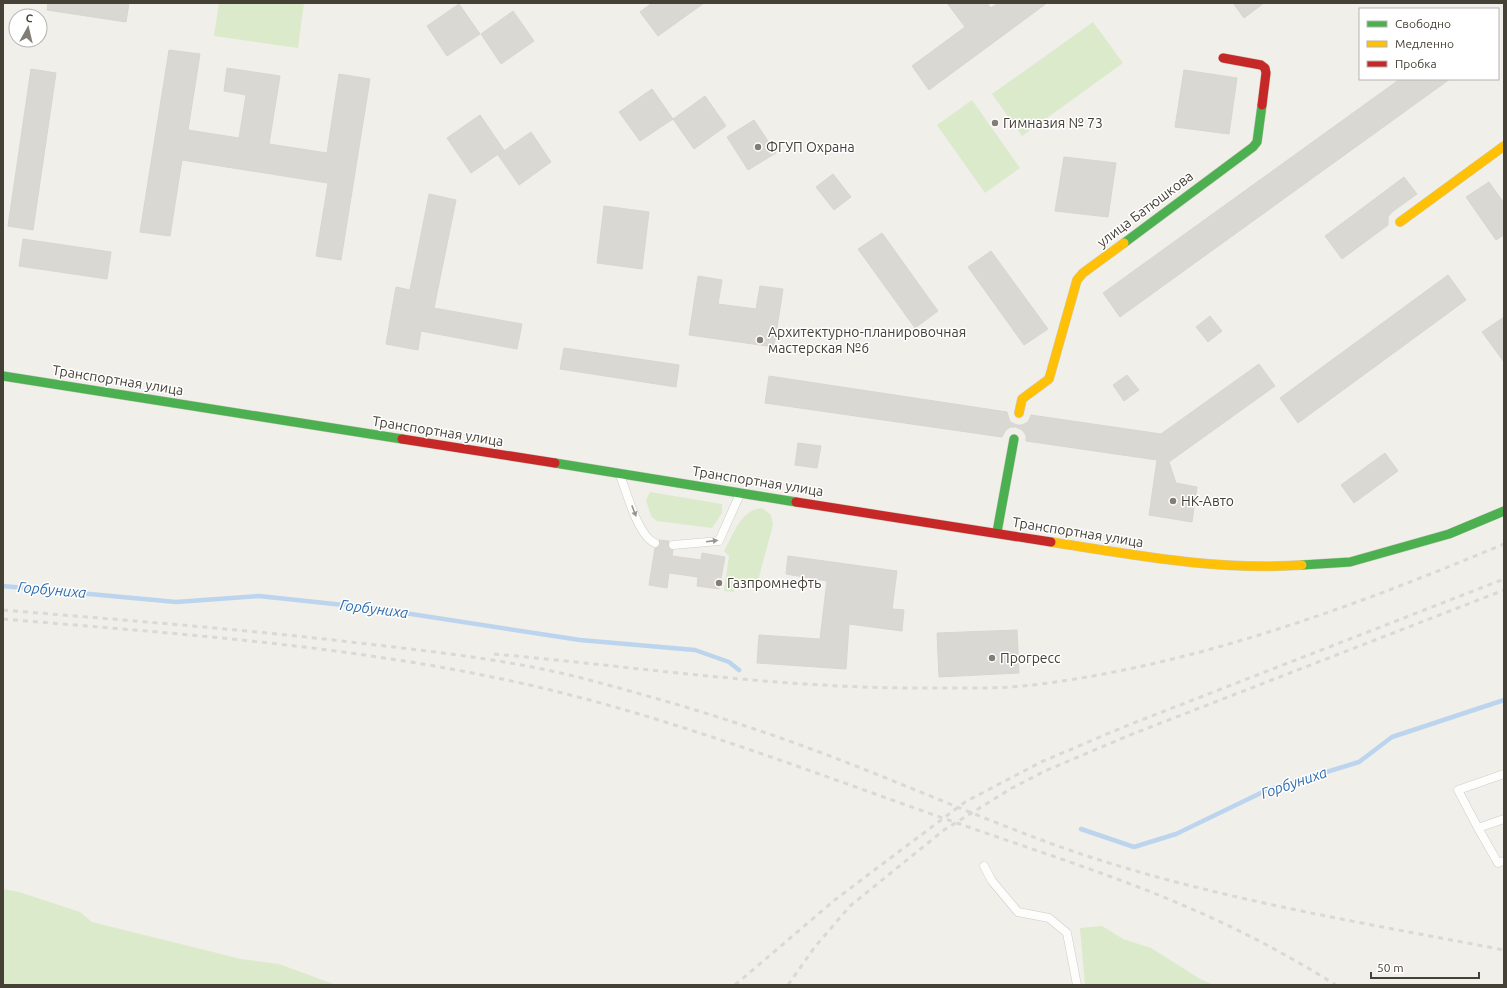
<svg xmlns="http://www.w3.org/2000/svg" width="1507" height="988" viewBox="0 0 1507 988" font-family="Ubuntu,sans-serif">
  <rect width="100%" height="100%" fill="#f0efea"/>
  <!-- green -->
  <g fill="#dbeacb">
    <path d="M219,3h85l-6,45 -84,-12z"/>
    <path d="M1093,22l30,41 -101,73 -30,-42z"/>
    <path d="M972,100l48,68 -35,25 -48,-68z"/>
    <path d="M650,492l72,12v9l-10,15 -55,-7 -6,-5 -5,-16z"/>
    <path d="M762,508l9,7 2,10 -16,59 -16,-2 -8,10 -9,-1 5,-35 -5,-5c10,-17 16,-41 38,-43z"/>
    <path d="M3,889l16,3 61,20 12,10 149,37 38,5 57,21h-333z"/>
    <path d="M1102,926l21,13 28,9 49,31 14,6h-129l-5,-57z"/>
  </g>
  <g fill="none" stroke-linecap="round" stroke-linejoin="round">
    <!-- stream -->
    <g stroke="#bcd4ed" stroke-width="4.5">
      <path d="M3,586l173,16 83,-6 113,12 208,32 115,10 34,12 10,8"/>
      <path d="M1081,829l53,18 42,-13 91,-44 92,-28 33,-25 112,-37"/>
    </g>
  </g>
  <!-- building -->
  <g fill="#dad8d2" stroke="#d8d6d0">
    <path d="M48,3h81l-3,19 -79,-12z"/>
    <path d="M652,3h52l-46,33 -18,-24z"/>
    <path d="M947,3h40l4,5 7,-5h49l-118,87 -17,-24 53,-39z"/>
    <path d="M1233,3h31l-20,15z"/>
    <path d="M459,4l21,30 -33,22 -20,-30z"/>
    <path d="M513,11l21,30 -33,23 -20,-30z"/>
    <path d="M169,50l31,4 -12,76 51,8 7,-43 -22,-4 3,-23 53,8 -11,68 58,9 12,-79 31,5 -29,181 -25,-4 12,-73 -146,-23 -12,76 -30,-4z"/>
    <path d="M31,69l25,4 -23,157 -25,-4z"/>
    <path d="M1184,70l53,8 -8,56 -54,-7z"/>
    <path d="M1400,79h50l-330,238 -17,-24z"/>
    <path d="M652,89l21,30 -33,22 -21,-29z"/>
    <path d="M705,96l21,30 -32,23 -21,-30z"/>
    <path d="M480,115l24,35 -33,23 -24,-35z"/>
    <path d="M754,120l22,33 -28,17 -21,-33z"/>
    <path d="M531,132l20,30 -32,23 -21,-30z"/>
    <path d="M1064,157l52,6 -8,54 -53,-6z"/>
    <path d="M833,174l18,23 -17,13 -18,-23z"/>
    <path d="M1404,177l13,17 -25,18 -4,5v8l-46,34 -17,-23z"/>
    <path d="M1489,182l15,21v32l-8,5 -30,-43z"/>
    <path d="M429,194l27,6 -22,108 88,16 -5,25 -96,-18 -3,19 -32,-6 10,-57 14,3z"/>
    <path d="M604,206l45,6 -7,57 -45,-6z"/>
    <path d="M882,233l56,78 -23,17 -57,-79z"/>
    <path d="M23,239l88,13 -4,27 -88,-13z"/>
    <path d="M991,251l57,78 -24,16 -56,-78z"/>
    <path d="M1448,275l18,25 -168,123 -18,-25z"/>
    <path d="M698,276l24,4 -4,24 38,5 4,-23 23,3 -9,58 -85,-12z"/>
    <path d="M1210,316l12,15 -14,11 -12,-15z"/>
    <path d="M1504,317v45l-22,-30z"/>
    <path d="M564,348l115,17 -3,22 -116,-18z"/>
    <path d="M1259,364l16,22 -106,76 7,21 21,4 -5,35 -43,-7 8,-55 -131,-19v-6l-4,-5 -6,-3h-6l-5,4 -3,6 -237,-34 4,-27 238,36 3,10 7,3h5l6,-3 3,-7 130,19z"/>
    <path d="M1127,375l12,15 -15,11 -11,-16z"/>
    <path d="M798,443l23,3 -4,22 -22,-3z"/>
    <path d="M1385,453l13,18 -44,32 -13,-18z"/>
    <path d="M659,540l10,1 -1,5 5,4 -1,6 29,4 1,-7 23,4 -6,32 -22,-3 1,-9 -29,-4 -2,15 -18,-3 6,-37 5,-2z"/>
    <path d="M788,556l109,15 -5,38 12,1 -2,21 -53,-7 -3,45 -89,-6 2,-28 61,4 7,-58 -41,-7z"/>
    <path d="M1017,630l2,43 -80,4 -2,-44z"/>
  </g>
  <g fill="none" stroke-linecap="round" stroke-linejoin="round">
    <!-- lane casing -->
    <g stroke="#cecdc7" stroke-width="9">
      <g id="lane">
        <path d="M620,475c7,18 18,61 35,68"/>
        <path d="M673,545l46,-4 21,-47"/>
        <path d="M1504,774l-46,16 20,38 26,-9"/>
        <path d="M1478,828l20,35 6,-2"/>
        <path d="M984,866l8,15 26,31 31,6 18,15 10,52"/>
      </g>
    </g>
    <!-- fast casing -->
    <g stroke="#ceccc1" stroke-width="10">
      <g id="fast">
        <path d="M1124,243l129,-96 4,-5 5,-37"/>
        <path d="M3,376l399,63"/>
        <path d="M555,463l241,39"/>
        <path d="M997,532l17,-93"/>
        <path d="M1302,565l48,-3 99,-28 55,-23"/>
      </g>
    </g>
    <!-- slow casing -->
    <g stroke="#ceccc1" stroke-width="10">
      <g id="slow">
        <path d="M1400,222l104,-76"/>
        <path d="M1019,413l3,-14 27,-20 28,-99 6,-7 41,-30"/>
        <path d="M1051,542c83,13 167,29 251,23"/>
      </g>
    </g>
    <!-- jam casing -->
    <g stroke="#ceccc1" stroke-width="10">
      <g id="jam">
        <path d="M1223,58l38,7 4,3 1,5 -4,32"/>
        <path d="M402,439l153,24"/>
        <path d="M796,502l255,40"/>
      </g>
    </g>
    <!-- lane -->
    <use href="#lane" stroke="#fdfdfc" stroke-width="8"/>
    <!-- fast -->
    <use href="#fast" stroke="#4caf50" stroke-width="9"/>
    <!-- slow -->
    <use href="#slow" stroke="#ffc107" stroke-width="9"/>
    <!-- jam -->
    <use href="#jam" stroke="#c62828" stroke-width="9"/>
    <!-- rail -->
    <g stroke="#d9d9d8" stroke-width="3" stroke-dasharray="5 5" stroke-linecap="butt">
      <path d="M3,610c119,10 238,19 356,33 77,9 155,17 230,37 88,23 175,50 259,83 80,31 158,66 239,93 135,44 277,67 417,94"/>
      <path d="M3,619c165,14 331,25 494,59 157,32 308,92 460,145 79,28 160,53 237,87 49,21 97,47 142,75"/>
      <path d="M494,654c145,13 289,35 435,34 34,0 70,1 104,-3 163,-20 320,-78 471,-141"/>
      <path d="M735,985l101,-86 129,-97 76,-40 85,-36 378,-147"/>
      <path d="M788,985l26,-37 36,-42 94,-76 68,-42 33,-17 85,-36 374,-145"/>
    </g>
  </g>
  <!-- one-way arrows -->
  <defs><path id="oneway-solid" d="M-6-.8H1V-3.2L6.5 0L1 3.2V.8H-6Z"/></defs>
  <g fill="#98968f">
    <use href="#oneway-solid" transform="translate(634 511) rotate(69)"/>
    <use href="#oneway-solid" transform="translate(712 541) rotate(-7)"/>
  </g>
  <!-- markers -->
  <g fill="#827e75" stroke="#fff" stroke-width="1.5">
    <circle cx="995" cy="123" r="4"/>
    <circle cx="758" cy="147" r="4"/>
    <circle cx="760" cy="340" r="4"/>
    <circle cx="1173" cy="501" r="4"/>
    <circle cx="719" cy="583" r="4"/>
    <circle cx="992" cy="658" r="4"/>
  </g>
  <g text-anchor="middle" stroke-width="3" stroke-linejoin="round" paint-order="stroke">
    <!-- poi labels -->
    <g font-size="14" fill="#464136" stroke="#fff" text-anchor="start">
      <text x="1003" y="128">Гимназия № 73</text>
      <text x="766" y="152">ФГУП Охрана</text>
      <text x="768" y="337">Архитектурно-планировочная<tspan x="768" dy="16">мастерская №6</tspan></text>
      <text x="1181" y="506">НК-Авто</text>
      <text x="727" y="588">Газпромнефть</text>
      <text x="1000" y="663">Прогресс</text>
    </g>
    <!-- street labels -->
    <g font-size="14" fill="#464136" stroke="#fff">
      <text transform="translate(1145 209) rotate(-37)" y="5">улица Батюшкова</text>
      <text transform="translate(118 380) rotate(9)" y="5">Транспортная улица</text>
      <text transform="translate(438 431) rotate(9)" y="5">Транспортная улица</text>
      <text transform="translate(758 481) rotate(9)" y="5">Транспортная улица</text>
      <text transform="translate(1078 532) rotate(9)" y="5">Транспортная улица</text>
    </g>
    <!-- water labels -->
    <g font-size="15" font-style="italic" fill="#336eae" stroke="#fff">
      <text transform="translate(52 590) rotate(5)" y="5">Горбуниха</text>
      <text transform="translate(374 609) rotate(7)" y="5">Горбуниха</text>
      <text transform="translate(1294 783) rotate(-19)" y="5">Горбуниха</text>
    </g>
  </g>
  <!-- border -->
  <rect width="1507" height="988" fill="none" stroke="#464136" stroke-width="8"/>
  <!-- legend -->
  <rect x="1359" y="8" width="140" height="72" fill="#ffffff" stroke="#b5b3af"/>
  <rect x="1367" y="21" width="20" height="6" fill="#4caf50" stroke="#b5b3af"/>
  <text x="1395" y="28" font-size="12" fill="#464136">Свободно</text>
  <rect x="1367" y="41" width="20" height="6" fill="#ffc107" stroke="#b5b3af"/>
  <text x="1395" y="48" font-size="12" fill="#464136">Медленно</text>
  <rect x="1367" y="61" width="20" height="6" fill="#c62828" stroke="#b5b3af"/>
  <text x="1395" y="68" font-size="12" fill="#464136">Пробка</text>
  <!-- north arrow -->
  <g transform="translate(28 28) rotate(8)"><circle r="19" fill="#ffffff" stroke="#b5b3af"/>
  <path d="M0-3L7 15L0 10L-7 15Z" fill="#827e75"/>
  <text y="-6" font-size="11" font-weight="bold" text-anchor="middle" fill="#464136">С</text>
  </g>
  <!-- scale -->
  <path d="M1371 972v6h108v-6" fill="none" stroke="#464136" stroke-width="2"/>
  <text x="1377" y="972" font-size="12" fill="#464136" stroke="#ffffff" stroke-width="3" paint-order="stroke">50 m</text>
</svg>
